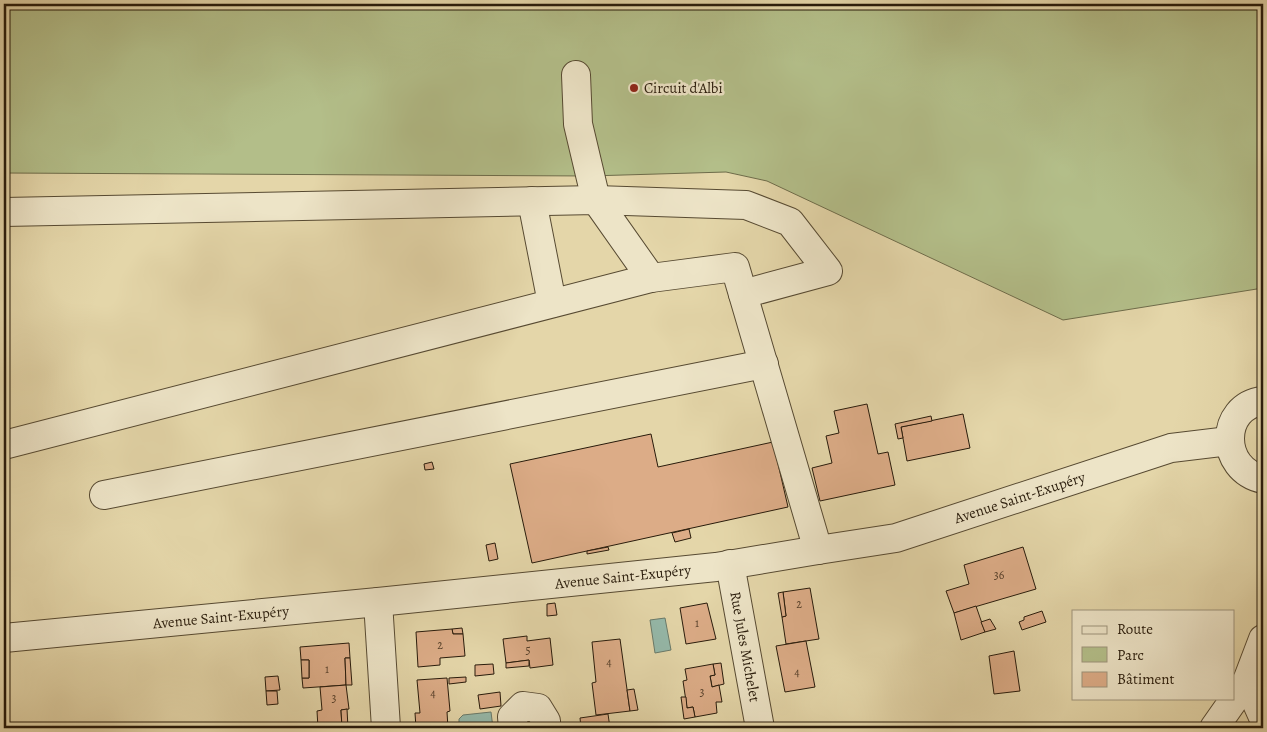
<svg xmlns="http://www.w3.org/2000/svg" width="1267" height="732" viewBox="0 0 1267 732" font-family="Alegreya,serif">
  <rect width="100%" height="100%" fill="#e4d6a9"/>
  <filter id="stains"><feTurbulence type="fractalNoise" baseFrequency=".004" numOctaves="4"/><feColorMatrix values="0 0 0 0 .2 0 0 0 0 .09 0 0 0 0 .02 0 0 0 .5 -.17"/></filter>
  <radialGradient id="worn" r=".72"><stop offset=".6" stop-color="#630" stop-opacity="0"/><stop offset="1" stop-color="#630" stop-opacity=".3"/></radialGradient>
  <!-- green -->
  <path fill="#b3be89" stroke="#6e6c4a" d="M4,4h1259v284l-200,32 -296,-139 -41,-9 -137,4 -585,-3z"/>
  <!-- water -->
  <g fill="#95b9aa" stroke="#697a6a">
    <path d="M665,618l6,32 -16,3 -5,-33z"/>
    <path d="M491,712l2,16h-31l-3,-5v-4l4,-4z"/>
  </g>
  <!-- building -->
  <g fill="#dcac87" stroke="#281b0b">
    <path d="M867,404l11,50 10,-2 7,33 -75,16 -8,-33 20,-5 -6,-27 13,-3 -5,-22z"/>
    <path d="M963,414l7,34 -63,13 -6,-34z"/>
    <path d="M931,416l1,5 -31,6 2,11 -5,1 -3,-15z"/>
    <path d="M651,434l7,33 115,-25 15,65 -256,56 -22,-99z"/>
    <path d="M432,462l2,7 -9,1 -1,-6z"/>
    <path d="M689,529l2,9 -16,4 -3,-9z"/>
    <path d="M495,543l3,16 -9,2 -3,-16z"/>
    <path d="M608,547l1,3 -22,4v-3z"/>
    <path d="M1023,547l13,42 -82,24 -8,-22 23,-7 -5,-19z"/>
    <path d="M810,588l9,51 -33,5 -4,-27 4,-1 -3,-24z"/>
    <path d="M783,592l3,24 -4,1 -4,-24z"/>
    <path d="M555,603l2,12 -10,1v-12z"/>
    <path d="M707,603l9,36 -30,5 -6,-36z"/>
    <path d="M976,606l9,26 -24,8 -7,-27z"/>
    <path d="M1042,611l4,11 -24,8 -3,-8 5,-2v-3z"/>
    <path d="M990,619l6,10 -11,3 -4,-10z"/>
    <path d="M462,628l1,6h-10l-1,-5z"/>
    <path d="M452,629l1,5h10l2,22 -25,2v7l-22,2 -2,-35z"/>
    <path d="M527,636v5l23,-3 3,27 -23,3 -1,-8 -23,3 -3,-24z"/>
    <path d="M620,639l10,72 -34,4 -4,-32 4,-1 -4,-40z"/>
    <path d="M806,641l9,46 -30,5 -9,-46z"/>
    <path d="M349,643l1,15h-5l1,27 -43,3 -1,-10h7v-18h-8l-1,-13z"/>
    <path d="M1014,651l6,40 -26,3 -5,-38z"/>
    <path d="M345,658h5l2,27h-6z"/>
    <path d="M301,660h8v18h-7z"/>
    <path d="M529,660v6l-23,2v-5z"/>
    <path d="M721,663l3,21 -12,3 -2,-11 5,-1 -2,-11z"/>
    <path d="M493,664l1,10 -19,2v-11z"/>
    <path d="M713,664l2,11 -5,1 2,11 7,-2 3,17h-6l1,11 -22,4 -2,-10 -6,1 -4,-27 4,-1 -2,-11z"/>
    <path d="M278,676l2,14 -14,1 -1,-14z"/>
    <path d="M466,677v5l-17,2v-6z"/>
    <path d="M447,678l3,33 -3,1 1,16h-32l-1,-15h5l-3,-33z"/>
    <path d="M346,685l3,24 -8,1 1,18h-24l-1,-17 5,-1 -2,-23z"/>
    <path d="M634,689l4,21 -8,1 -3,-21z"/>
    <path d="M266,691h11l1,13 -11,1z"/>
    <path d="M500,692l1,14 -21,3 -2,-14z"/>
    <path d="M681,697h5l1,11 6,-1 2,10 -11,2z"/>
    <path d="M347,709l1,19h-6l-1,-18z"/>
    <path d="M608,714l2,14h-29l-1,-10z"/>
    <path d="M725,724l1,4h-29z"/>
  </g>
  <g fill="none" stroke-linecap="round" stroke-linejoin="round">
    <!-- minor casing -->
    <g stroke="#574a32" stroke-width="30">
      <g id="minor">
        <path d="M532,201l20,102"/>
        <path d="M4,212l592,-12 150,5 44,17 38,49 -85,23"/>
        <path d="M651,278l84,-11 83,283"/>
        <path d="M1263,401c-44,5 -44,69 0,78"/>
        <path d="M4,445l647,-167 -55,-78 -18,-76 -2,-49"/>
        <path d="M104,495l660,-131"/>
        <path id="s1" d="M730,564l30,164"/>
        <path d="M378,602l8,126"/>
        <path id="s2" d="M4,638l374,-36 338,-35 102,-17 78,-12 275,-90 58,-7"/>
        <path d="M1247,681l16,36"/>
        <path d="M513,728l-1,-11 11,-11 15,2 8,13 -2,7"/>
        <path d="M1214,728l33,-47 16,-42"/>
      </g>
    </g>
    <!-- minor -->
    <use href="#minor" stroke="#ede4c7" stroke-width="28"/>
  </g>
  <!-- markers -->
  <circle fill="#8f2418" stroke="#ede4c7" stroke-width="2" cx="634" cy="88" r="5"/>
  <g text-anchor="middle" stroke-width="5" stroke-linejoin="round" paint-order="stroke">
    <!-- number labels -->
    <g font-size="12" fill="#553f2a">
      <text x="999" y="579">36</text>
      <text x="799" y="608">2</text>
      <text x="697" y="627">1</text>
      <text x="440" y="649">2</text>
      <text x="528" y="654">5</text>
      <text x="609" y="666">4</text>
      <text x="327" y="673">1</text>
      <text x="797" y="676">4</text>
      <text x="702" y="696">3</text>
      <text x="433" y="697">4</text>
      <text x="334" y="702">3</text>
    </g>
    <!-- poi labels -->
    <g font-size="15" fill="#281b0b" stroke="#ede4c7" text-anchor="start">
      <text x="644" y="93">Circuit d'Albi</text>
    </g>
    <!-- street labels -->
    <g font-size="15" fill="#281b0b" stroke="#ede4c7">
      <text dy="5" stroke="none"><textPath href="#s2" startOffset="1028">Avenue Saint-Exupéry</textPath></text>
      <text dy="5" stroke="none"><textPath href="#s2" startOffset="622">Avenue Saint-Exupéry</textPath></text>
      <text dy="5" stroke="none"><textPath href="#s2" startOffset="218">Avenue Saint-Exupéry</textPath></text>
      <text dy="5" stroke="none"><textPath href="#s1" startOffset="84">Rue Jules Michelet</textPath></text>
    </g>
  </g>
  <!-- margin -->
  <rect width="1267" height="732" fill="none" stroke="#e4d6a9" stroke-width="20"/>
  <rect x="5" y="5" width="1257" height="722" fill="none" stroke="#281b0b" stroke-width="2.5"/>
  <rect x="10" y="10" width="1247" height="712" fill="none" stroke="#281b0b"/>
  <!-- legend -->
  <rect x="1072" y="610" width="162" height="90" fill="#ede4c7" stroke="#9e947c"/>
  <rect x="1082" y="626" width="25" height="8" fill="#ede4c7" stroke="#9e947c"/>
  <text x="1117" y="634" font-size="15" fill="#281b0b">Route</text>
  <rect x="1082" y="647" width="25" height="15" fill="#b3be89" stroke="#9e947c"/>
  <text x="1117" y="660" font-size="15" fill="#281b0b">Parc</text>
  <rect x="1082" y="672" width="25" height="15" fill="#dcac87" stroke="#9e947c"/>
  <text x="1117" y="684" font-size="15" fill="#281b0b">Bâtiment</text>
  <rect width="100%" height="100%" filter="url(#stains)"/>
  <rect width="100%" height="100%" fill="url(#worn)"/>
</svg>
